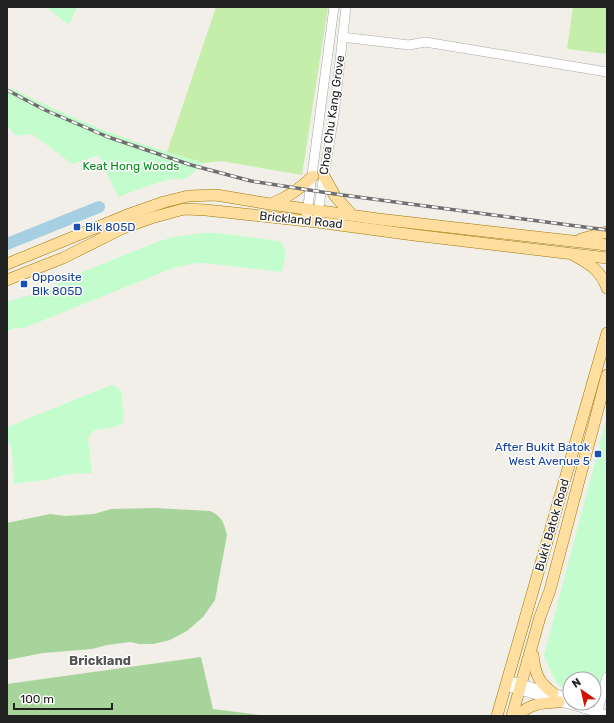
<svg xmlns="http://www.w3.org/2000/svg" width="614" height="723" viewBox="0 0 614 723" font-family="Rubik,sans-serif">
  <rect width="100%" height="100%" fill="#f2efe8"/>
  <!-- grass -->
  <g fill="#c6eeab">
    <path d="M216,7h112l-26,168 -81,-14 -17,2 -37,-11z"/>
    <path d="M573,7h34v47l-40,-5z"/>
  </g>
  <!-- forest -->
  <g fill="#a6d49a">
    <path d="M155,508l55,3c12,5 14,12 17,24l-12,65 -12,17 -16,14 -17,9 -17,4h-14l-9,-2 -23,3 -15,4 -49,4 -36,7v-137l43,-9 16,2 28,-2 17,-5z"/>
    <path d="M201,657l12,52 54,7h-260v-32z"/>
  </g>
  <!-- park -->
  <g fill="#c4fdcd">
    <path d="M46,7h31l-8,18z"/>
    <path d="M11,88c27,13 55,27 83,38 36,15 73,26 110,37l-17,15 -20,2 -22,7 -27,10 -19,-42 -27,9 -40,-30 -16,2 -9,-11v-30z"/>
    <path d="M203,233h13l63,8c11,8 5,20 3,31l-76,-9h-9l-24,5 -149,60h-9l-8,3v-29c9,-3 17,-5 25,-7 12,-3 23,-9 33,-16l92,-37 16,-5z"/>
    <path d="M113,385l4,2 4,5 3,29c-10,13 -31,1 -36,18l4,34 -23,1 -25,6 -30,4 -2,-33 -5,-13 1,-10 4,-3 97,-39z"/>
    <path d="M607,416v284l-13,-4v-17h-24v10l-11,-3 -7,-12 -8,-19z"/>
  </g>
  <g fill="none" stroke-linecap="round" stroke-linejoin="round">
    <!-- river -->
    <path stroke="#a6cfe2" stroke-width="12" d="M7,244l92,-37"/>
    <!-- minor casing -->
    <g stroke="#a8a8a8" stroke-width="10">
      <g id="minor">
        <path d="M342,37l67,8 16,-3 182,30"/>
        <path d="M317,218l17,-103 12,-108"/>
        <path d="M306,221l28,-214"/>
        <path d="M507,680l63,18"/>
        <path d="M506,686l101,29"/>
        <path d="M599,707l8,-30"/>
      </g>
    </g>
    <!-- major casing -->
    <g stroke="#9f7800" stroke-width="12">
      <g id="major">
        <path d="M324,176l11,20 17,19"/>
        <path d="M273,203c16,-6 28,-15 40,-27"/>
        <path d="M581,239l26,-7"/>
        <path d="M575,256c15,8 26,15 32,32"/>
        <path d="M7,264l120,-49 37,-13 24,-6 28,-1 54,9 108,15 229,26"/>
        <path d="M7,280l56,-22 60,-30 28,-10 33,-9 22,1 111,12 97,13 193,23"/>
        <path d="M533,655c2,18 5,27 20,38"/>
        <path d="M497,716l110,-383"/>
        <path d="M512,716l28,-99 10,-27 57,-215"/>
        <path d="M517,716c14,-13 24,-13 42,-14"/>
      </g>
    </g>
    <!-- minor -->
    <use href="#minor" stroke="#fff" stroke-width="9"/>
    <!-- major -->
    <use href="#major" stroke="#ffdea0" stroke-width="11"/>
    <!-- rail casing -->
    <g stroke="#6f6f6f" stroke-width="3.5">
      <path id="rail" d="M7,90l38,20 63,27 83,28 60,16 84,13 272,36"/>
    </g>
    <!-- rail -->
    <use href="#rail" stroke="#fff" stroke-width="2" stroke-dasharray="6" stroke-linecap="butt"/>
  </g>
  <!-- markers -->
  <g fill="#1a4fb4" stroke="#fff" stroke-width="1.5">
    <rect x="73" y="223" width="8" height="8" rx="2"/>
    <rect x="20" y="280" width="8" height="8" rx="2"/>
    <rect x="594" y="450" width="8" height="8" rx="2"/>
  </g>
  <g text-anchor="middle" stroke-width="3" stroke-linejoin="round" paint-order="stroke">
    <!-- street labels -->
    <g font-size="12" fill="#212121" stroke="#fff">
      <text transform="translate(332 115) rotate(-82)" y="4">Choa Chu Kang Grove</text>
      <text transform="translate(301 220) rotate(6)" y="4">Brickland Road</text>
      <text transform="translate(552 525) rotate(-74)" y="4">Bukit Batok Road</text>
    </g>
    <!-- park labels -->
    <g font-size="12" fill="#058a1c" stroke="#fff">
      <text x="131" y="170">Keat Hong Woods</text>
    </g>
    <!-- transit labels -->
    <g font-size="12" fill="#164399" stroke="#fff" text-anchor="start">
      <text x="85" y="231">Blk 805D</text>
      <text x="32" y="281">Opposite<tspan x="32" dy="14">Blk 805D</tspan></text>
      <text x="590" y="451" text-anchor="end">After Bukit Batok<tspan x="590" dy="14">West Avenue 5</tspan></text>
    </g>
    <!-- neighbourhood labels -->
    <g font-size="13" font-weight="bold" fill="#545454" stroke="#fff">
      <text x="100" y="665">Brickland</text>
    </g>
  </g>
  <!-- border -->
  <rect width="614" height="723" fill="none" stroke="#212121" stroke-width="16"/>
  <!-- north arrow -->
  <g transform="translate(582 691) rotate(326)"><circle r="19" fill="#ffffff" stroke="#a6a6a6"/>
  <path d="M0-3L7 15L0 10L-7 15Z" fill="#d31200"/>
  <text y="-6" font-size="11" font-weight="bold" text-anchor="middle" fill="#212121">N</text>
  </g>
  <!-- scale -->
  <path d="M14 703v6h98v-6" fill="none" stroke="#212121" stroke-width="2"/>
  <text x="20" y="703" font-size="12" fill="#212121" stroke="#ffffff" stroke-width="3" paint-order="stroke">100 m</text>
</svg>
